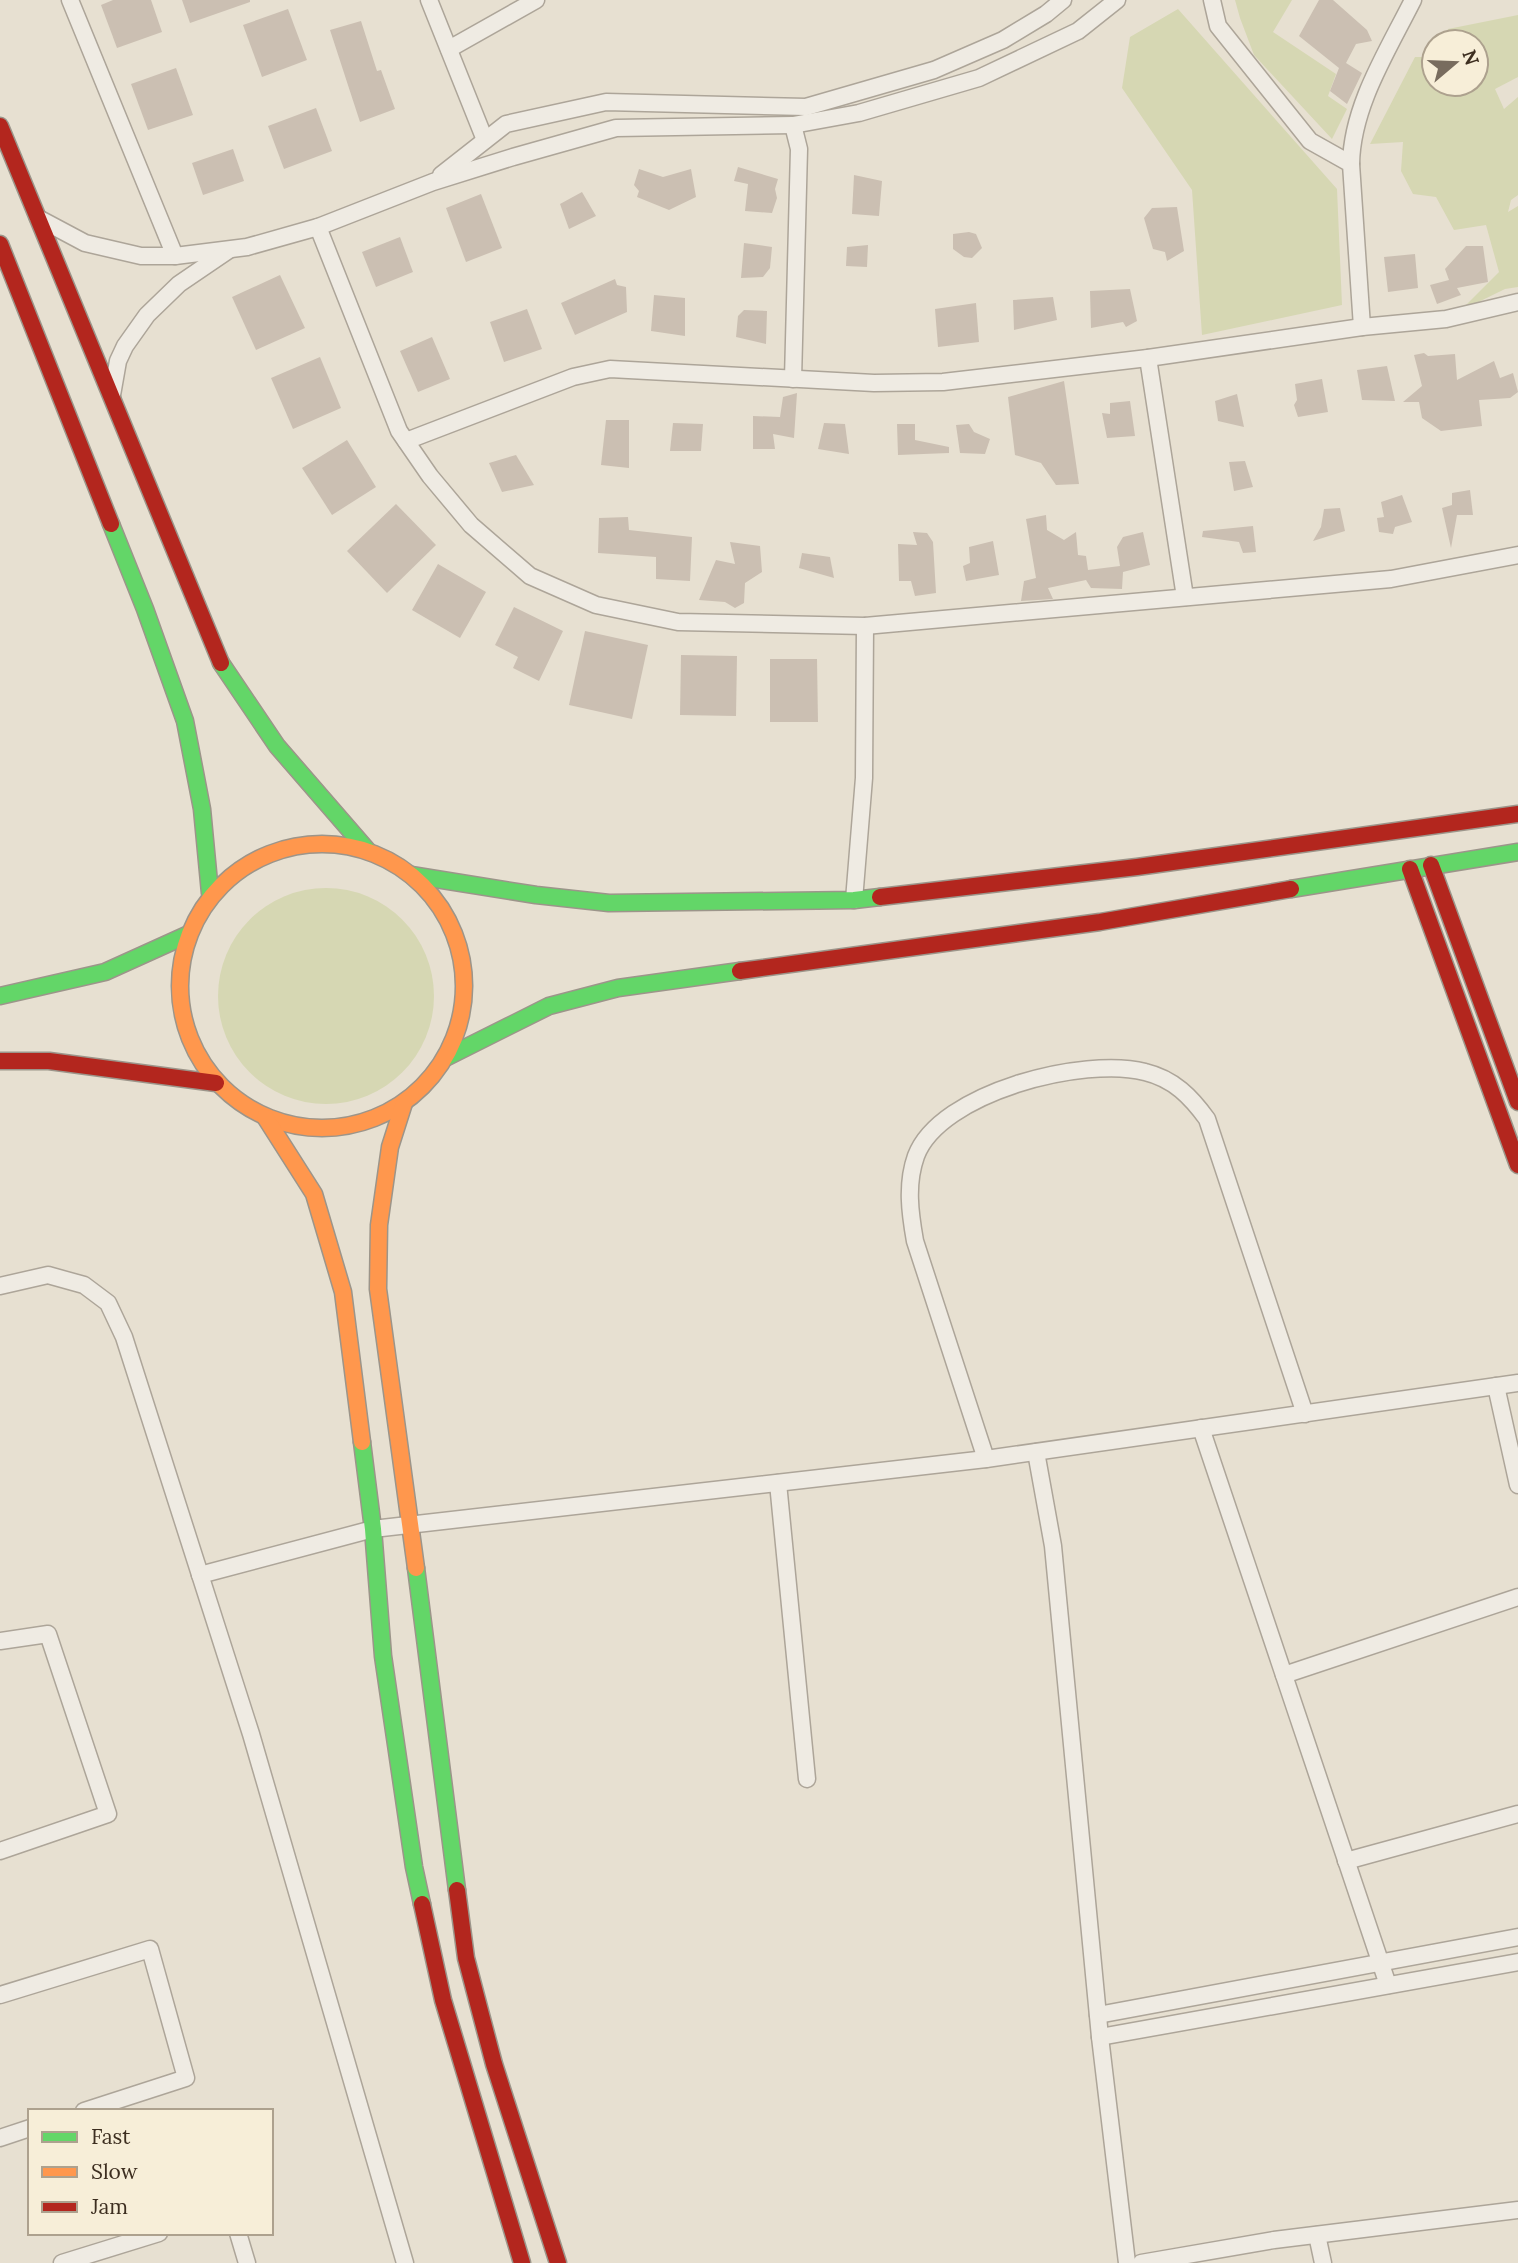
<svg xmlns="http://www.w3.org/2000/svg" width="1518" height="2263" viewBox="0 0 1518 2263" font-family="Lora,serif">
  <rect width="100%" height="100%" fill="#e7e0d1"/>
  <!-- green -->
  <g fill="#d6d7b3">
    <path d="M1235,0h57l-19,32 63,42 -8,22 19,13 -15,30 -78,-84 -14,-37z"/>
    <path d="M1178,9l159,180 5,116 -140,30 -10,-145 -70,-102 8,-51z"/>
    <path d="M1518,15v62l-23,12 9,20 14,-12v98l-7,5 -3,12 10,-6v81l-13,2 -45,22 39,-39 -13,-47 -32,5 -18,-33 -23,-3 -12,-23 2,-29 -33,2 45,-87h19v27h42v-42h-31l3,-13z"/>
    <circle cx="326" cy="996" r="108"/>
  </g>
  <!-- building -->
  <g fill="#cbbfb2">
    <path d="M113,0h38l11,32 -45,16 -16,-43z"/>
    <path d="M182,0h68v2l-60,21z"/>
    <path d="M1319,0h14l34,30 5,11 -16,3 -10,19 16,10 -15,31 -17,-13 9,-23 -40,-32z"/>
    <path d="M288,9l19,51 -45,17 -19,-52z"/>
    <path d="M361,21l16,50 4,-1 14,39 -35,13 -30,-92z"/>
    <path d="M176,68l17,47 -45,15 -17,-46z"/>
    <path d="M316,108l16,43 -48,18 -16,-43z"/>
    <path d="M233,149l11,32 -41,14 -11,-32z"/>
    <path d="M738,167l40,12 -3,10 2,9 -5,15 -27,-2 3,-27 -14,-3z"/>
    <path d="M639,169l24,8 28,-8 5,28 -27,13 -32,-13 2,-6 -5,-6z"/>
    <path d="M854,175l28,6 -3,35 -27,-2z"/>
    <path d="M582,192l14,24 -27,13 -9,-25z"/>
    <path d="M481,194l21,54 -36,14 -20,-54z"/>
    <path d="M1177,207l7,44 -17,10 -2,-9 -12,-3 -9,-31 8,-10z"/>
    <path d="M969,232l7,2 6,14 -10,10 -8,-1 -11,-8v-15z"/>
    <path d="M400,237l13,35 -37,15 -14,-35z"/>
    <path d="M744,243l28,4 -2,21 -7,9 -22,1z"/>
    <path d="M868,245l-1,22 -21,-1 1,-19z"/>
    <path d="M1466,246h17l5,36 -31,6 4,7 -24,9 -7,-19 19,-5 -4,-11z"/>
    <path d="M1415,254l3,34 -30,4 -4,-35z"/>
    <path d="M280,275l25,53 -49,22 -24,-53z"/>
    <path d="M615,279l2,6 9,2 1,25 -52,23 -14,-32z"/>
    <path d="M1130,289l7,32 -11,6 -3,-5 -32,6 -1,-37z"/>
    <path d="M654,295l31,3v38l-34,-5z"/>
    <path d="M1053,297l4,23 -43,10 -1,-30z"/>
    <path d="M976,303l3,39 -41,5 -3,-38z"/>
    <path d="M527,309l15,40 -38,13 -14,-40z"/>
    <path d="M744,310l23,1 -1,33 -30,-7 2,-21z"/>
    <path d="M432,337l18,42 -32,13 -18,-41z"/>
    <path d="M1424,353l4,3 27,-2 2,26 37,-19 6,17 13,-5 5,19 -8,6 -31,2 3,26 -41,5 -19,-13 -3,-16h-16l19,-16 -8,-31z"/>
    <path d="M320,357l21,51 -48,21 -22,-51z"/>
    <path d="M1387,366l8,35 -33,-1 -5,-30z"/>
    <path d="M1322,379l6,33 -30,5 -4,-12 3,-5 -2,-16z"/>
    <path d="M1064,381l15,103 -23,1 -15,-22 -26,-8 -7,-58z"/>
    <path d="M797,393l-3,45 -21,-4 2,15h-22v-33l27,1 3,-20z"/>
    <path d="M1237,394l7,33 -26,-6 -3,-20z"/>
    <path d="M1130,401l5,35 -28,2 -5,-25 8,1v-11z"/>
    <path d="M606,420h23v48l-28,-3z"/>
    <path d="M673,423l30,1 -2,27h-31z"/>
    <path d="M824,423l21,1 4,30 -31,-5z"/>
    <path d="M897,424h18v16l34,7v6l-51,2z"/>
    <path d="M969,424l5,8 16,7 -5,15 -25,-1 -4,-28z"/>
    <path d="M347,440l29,47 -44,28 -30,-47z"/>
    <path d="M516,455l18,30 -32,7 -13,-29z"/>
    <path d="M1245,461l8,26 -19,4 -5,-29z"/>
    <path d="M1470,490l3,25h-16l-6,33 -9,-40 10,-3v-12z"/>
    <path d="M1402,495l10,27 -17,5 -2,7 -14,-2 -2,-14 7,-1 -3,-15z"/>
    <path d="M396,504l40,41 -49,48 -40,-42z"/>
    <path d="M1340,508l5,23 -32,10 8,-14 3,-18z"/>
    <path d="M1046,515l1,15 17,10 12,-8 2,23 8,1 2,14 32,-4 -3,-19 6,-10 20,-5 7,33 -27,7 -1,17 -31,-1 -5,-8 -38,8 5,11 -32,2 3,-20 12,-3 -10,-59z"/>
    <path d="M628,517l1,13 63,7 -2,44 -34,-2v-22l-58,-4 1,-35z"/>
    <path d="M1253,526l3,26 -13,1 -4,-11 -37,-5 1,-6z"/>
    <path d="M913,532l14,1 6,9 3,51 -21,3 -4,-15h-12l-1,-37 19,1z"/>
    <path d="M993,541l6,34 -33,6 -3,-15 7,-3 -1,-16z"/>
    <path d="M730,542l30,4 2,26 -17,11 -1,20 -9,5 -10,-6 -26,-2 17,-40 19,4z"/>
    <path d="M802,553l28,4 4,21 -35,-10z"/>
    <path d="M438,564l48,28 -26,46 -48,-28z"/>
    <path d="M514,607l49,24 -24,50 -26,-13 5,-11 -23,-12z"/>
    <path d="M585,631l63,14 -16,74 -63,-14z"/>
    <path d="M681,655l56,1 -1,60 -56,-1z"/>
    <path d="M770,659h47l1,63h-48z"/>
  </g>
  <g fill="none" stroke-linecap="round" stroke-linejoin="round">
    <!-- street casing -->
    <g stroke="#ada599" stroke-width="19">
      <g id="street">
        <path d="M70,0l105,256"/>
        <path d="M429,0l56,140"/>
        <path d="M1212,0l6,26 92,115 41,23 11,163"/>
        <path d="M449,49l87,-49"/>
        <path d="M793,125l6,24 -6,230"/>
        <path d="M1351,164c1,-58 36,-112 62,-164"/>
        <path d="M441,175l65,-51 100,-22 200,5 128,-37 69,-30 43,-26 17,-14"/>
        <path d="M38,218l47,25 56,13h34l72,-9 71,-20 115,-45 80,-25 103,-29 177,-3 66,-12 120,-35 99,-47 39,-31"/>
        <path d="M318,227l81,204 31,45 41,49 59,51 66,29 82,17 187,4 526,-47 127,-24"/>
        <path d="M1148,358l37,239"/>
        <path d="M112,395l6,-34 7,-15 22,-31 32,-31 50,-34"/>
        <path d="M406,441l167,-64 37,-8 264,14 69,-1 205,-24 214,-31 84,-8 72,-17"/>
        <path d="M854,900l10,-122 1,-152"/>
        <path d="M0,1286l48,-11 36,10 24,18 16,34 127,397 154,529"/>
        <path d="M1496,1386l22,99"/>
        <path d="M1201,1428l187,557"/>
        <path d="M1036,1452l17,94 47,491 27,226"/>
        <path d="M986,1459l-71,-218c-5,-28 -9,-57 1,-85 24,-64 169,-100 229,-84 29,7 46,25 62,47l98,295"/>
        <path d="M778,1483l29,296"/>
        <path d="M200,1575l173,-46 613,-70 532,-76"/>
        <path d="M0,1641l48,-7 60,180 -108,37"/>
        <path d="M1284,1675l234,-78"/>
        <path d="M1346,1861l172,-47"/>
        <path d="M0,1995l150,-46 36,129 -102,33"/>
        <path d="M1098,2015l420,-78"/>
        <path d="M1100,2037l418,-75"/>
        <path d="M0,2138l30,-10"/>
        <path d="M238,2233l9,30"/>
        <path d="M1317,2235l6,28"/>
        <path d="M62,2263l97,-30"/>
        <path d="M1141,2263l133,-23 244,-30"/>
      </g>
    </g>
    <!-- fast casing -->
    <g stroke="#9c958a" stroke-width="19">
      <g id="fast">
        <path d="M111,524l34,85 40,112 17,88 8,84"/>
        <path d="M221,663l56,83 91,105"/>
        <path d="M411,875l125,20 73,8 245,-3 26,-3"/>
        <path d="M1291,889l227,-37"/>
        <path d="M0,996l105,-24 84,-38"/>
        <path d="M445,1058l104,-52 69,-18 122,-17"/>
        <path d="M362,1442l11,87 10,127 31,211 8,37"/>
        <path d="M416,1568l41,322"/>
      </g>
    </g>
    <!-- slow casing -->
    <g stroke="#9c958a" stroke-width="19">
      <g id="slow">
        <circle cx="322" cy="986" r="142"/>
        <path d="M404,1103l-14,44 -11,78 -1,64 38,279"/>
        <path d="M265,1117l49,77 29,98 19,150"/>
      </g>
    </g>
    <!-- jam casing -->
    <g stroke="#9c958a" stroke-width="19">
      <g id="jam">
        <path d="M0,126l221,537"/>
        <path d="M0,244l111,280"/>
        <path d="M1431,865l87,237"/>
        <path d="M1410,869l108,296"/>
        <path d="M880,897l257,-30 381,-53"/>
        <path d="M740,971l360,-49 191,-33"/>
        <path d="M0,1061h49l167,22"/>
        <path d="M457,1890l9,68 28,106 64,199"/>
        <path d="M422,1904l21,96 79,263"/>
      </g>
    </g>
    <!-- street -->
    <use href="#street" stroke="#efebe3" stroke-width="16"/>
    <!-- fast -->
    <use href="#fast" stroke="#63d668" stroke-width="16"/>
    <!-- slow -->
    <use href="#slow" stroke="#ff974d" stroke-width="16"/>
    <!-- jam -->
    <use href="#jam" stroke="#b3261e" stroke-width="16"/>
  </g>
  <!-- legend -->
  <rect x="28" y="2109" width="245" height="126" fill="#f7eed8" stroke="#ada18e" stroke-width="2"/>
  <rect x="42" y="2132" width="35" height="10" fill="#63d668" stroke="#ada18e" stroke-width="2"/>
  <text x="91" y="2144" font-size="21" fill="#3d2e20">Fast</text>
  <rect x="42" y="2167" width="35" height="10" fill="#ff974d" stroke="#ada18e" stroke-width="2"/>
  <text x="91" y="2179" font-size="21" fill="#3d2e20">Slow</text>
  <rect x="42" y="2202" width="35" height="10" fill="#b3261e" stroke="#ada18e" stroke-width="2"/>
  <text x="91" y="2214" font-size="21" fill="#3d2e20">Jam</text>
  <!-- north arrow -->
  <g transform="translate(1455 63) rotate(71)"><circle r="33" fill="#f7eed8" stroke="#ada18e" stroke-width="2"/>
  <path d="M0-5L12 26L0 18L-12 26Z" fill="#786c5e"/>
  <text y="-10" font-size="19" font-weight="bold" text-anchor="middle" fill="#3d2e20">N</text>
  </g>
</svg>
